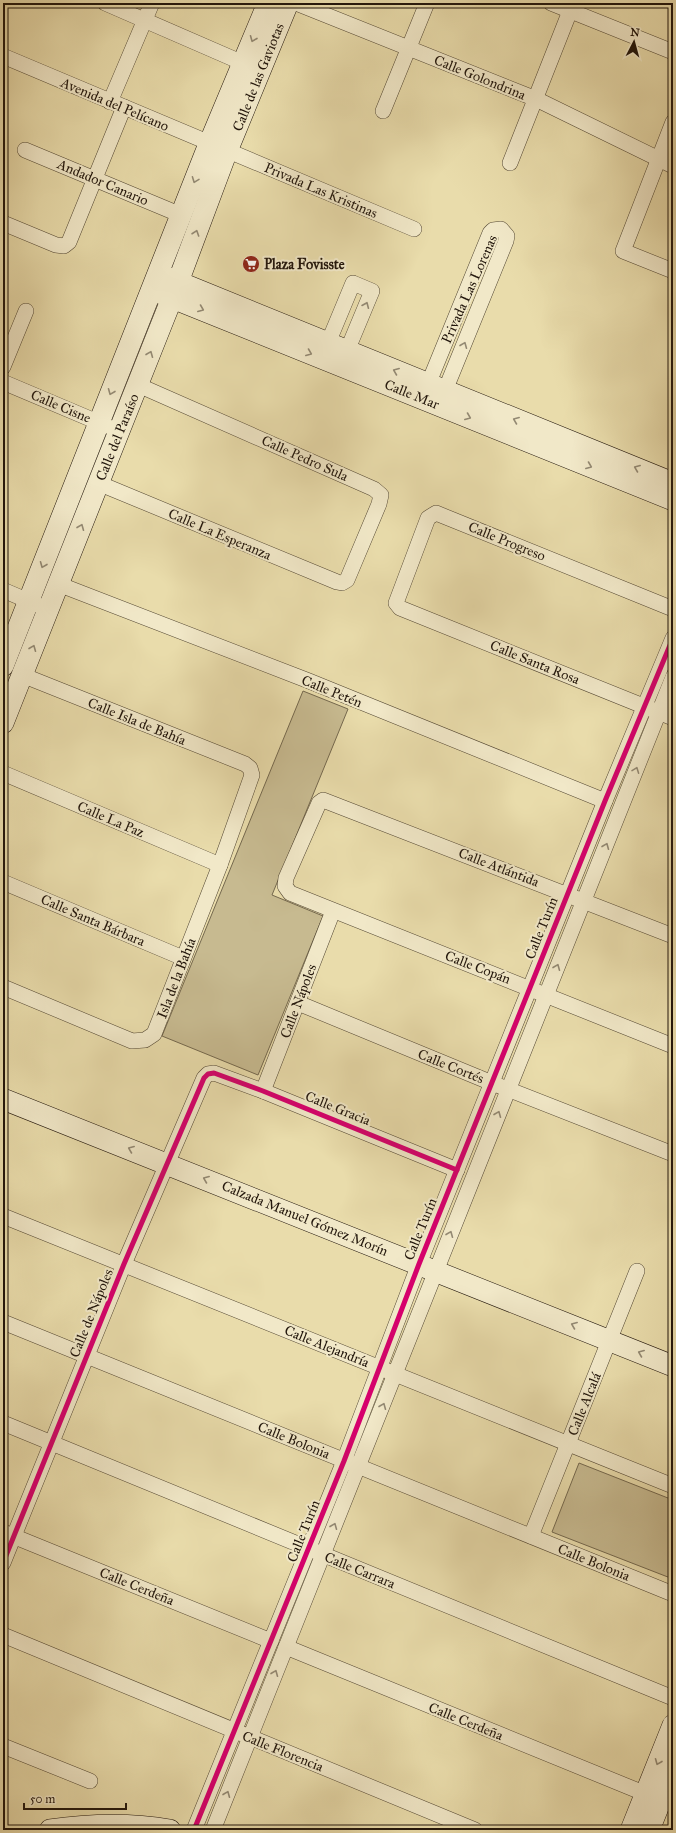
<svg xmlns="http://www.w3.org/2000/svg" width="676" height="1833" viewBox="0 0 676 1833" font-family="'IM FELL Great Primer',serif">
  <rect width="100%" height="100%" fill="#e9dcab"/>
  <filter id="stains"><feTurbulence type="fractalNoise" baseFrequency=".005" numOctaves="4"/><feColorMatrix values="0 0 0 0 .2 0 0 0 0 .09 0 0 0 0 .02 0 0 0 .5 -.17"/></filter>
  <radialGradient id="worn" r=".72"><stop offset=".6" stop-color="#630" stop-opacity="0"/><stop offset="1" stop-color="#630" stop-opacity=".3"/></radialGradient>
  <!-- green -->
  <g fill="#c7ba90" stroke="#74684e">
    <path d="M303,691l45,18 -76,186 51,21 -65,159 -96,-39z"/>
    <path d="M579,1463l94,37v79l-121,-47z"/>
  </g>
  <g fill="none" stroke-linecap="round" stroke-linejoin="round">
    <!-- street casing -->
    <g stroke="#534733" stroke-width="16">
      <g id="street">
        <path d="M105,3l138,60"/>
        <path d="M296,3l240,96 137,67"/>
        <path d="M551,3l122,49"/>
        <path d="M3,56l411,173"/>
        <path d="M110,102l42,-99"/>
        <path d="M383,111l44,-108"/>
        <path d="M673,122l-50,129 50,20"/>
        <path d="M25,150l156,65"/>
        <path d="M510,163l60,-152"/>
        <path d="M3,223l53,22 8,1 5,-4 55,-135"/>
        <path d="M328,343l25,-60 19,8 -25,60"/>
        <path d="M3,367l23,-56"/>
        <path d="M3,382l104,44"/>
        <path d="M425,392l65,-159 3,-3 8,-1 6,7 -1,5 -64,157"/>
        <path d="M98,483l239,99 5,1 5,-3 32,-76 2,-9 -7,-6 -236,-104"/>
        <path d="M58,584l251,97 296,120"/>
        <path d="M3,590l35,15"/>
        <path d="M673,609l-237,-96 -8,5 -32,85 4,5 273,110"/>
        <path d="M3,773l217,92"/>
        <path d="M3,882l180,76"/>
        <path d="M673,936l-350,-136 -4,3 -33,75 -1,8 5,7 383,153"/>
        <path d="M3,987l129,54 13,-1 9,-6 66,-169 32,-90 -2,-7 -5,-4 -223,-89"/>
        <path d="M298,1003l194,80 181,71"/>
        <path d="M263,1091l70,-180"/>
        <path d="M3,1216l670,270"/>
        <path d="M3,1322l670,272"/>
        <path d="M3,1423l670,275"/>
        <path d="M3,1532l268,109"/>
        <path d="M531,1536l106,-265"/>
        <path d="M3,1563l121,-299 80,-186 4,-4 6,-1 49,18 194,79"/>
        <path d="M3,1635l472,195"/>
        <path d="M286,1647l387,158"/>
        <path d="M3,1746l87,35"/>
        <path d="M194,1830l150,-369 75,-197 186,-463 68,-163"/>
        <path d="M213,1830l460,-1153"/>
      </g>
    </g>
    <!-- secondary casing -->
    <g stroke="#21150b" stroke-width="22">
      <g id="secondary">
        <path d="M166,277l507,206"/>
        <path d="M160,293l513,207"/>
        <path d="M3,666l206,-522 59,-141"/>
        <path d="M3,723l169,-425 55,-147 61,-148"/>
        <path d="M3,1099l670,267"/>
        <path d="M50,1830c40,-6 80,-7 120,0"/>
        <path d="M631,1830l42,-105"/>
        <path d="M649,1830l24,-60"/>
      </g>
    </g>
    <!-- street -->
    <use href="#street" stroke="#f1e8c8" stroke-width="15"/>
    <!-- secondary -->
    <use href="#secondary" stroke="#f1e8c8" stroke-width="21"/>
    <!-- cycleway casing -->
    <g stroke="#f1e8c8" stroke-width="8">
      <g id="cycleway">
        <path d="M3,1563l121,-299 80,-186 4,-4 6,-1 49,18 194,79"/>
        <path d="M194,1830l150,-369 75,-197 186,-463 68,-163"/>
      </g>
    </g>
    <!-- cycleway -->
    <use href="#cycleway" stroke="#d6006c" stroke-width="5"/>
  </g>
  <!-- one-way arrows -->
  <defs><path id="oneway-chevron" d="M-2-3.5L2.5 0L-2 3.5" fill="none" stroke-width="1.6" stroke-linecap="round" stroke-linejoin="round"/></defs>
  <g stroke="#938973">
    <use href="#oneway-chevron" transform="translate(253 39) rotate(112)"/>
    <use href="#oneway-chevron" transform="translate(195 180) rotate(111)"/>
    <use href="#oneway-chevron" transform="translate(196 233) rotate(-71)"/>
    <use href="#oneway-chevron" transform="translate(366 305) rotate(-67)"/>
    <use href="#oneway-chevron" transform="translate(201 309) rotate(22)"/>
    <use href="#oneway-chevron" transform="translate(464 345) rotate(-68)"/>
    <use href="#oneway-chevron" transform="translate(309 353) rotate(22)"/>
    <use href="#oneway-chevron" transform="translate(150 354) rotate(-68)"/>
    <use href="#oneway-chevron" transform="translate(396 371) rotate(-158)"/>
    <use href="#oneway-chevron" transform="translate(111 392) rotate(112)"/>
    <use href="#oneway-chevron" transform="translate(468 417) rotate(22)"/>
    <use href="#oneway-chevron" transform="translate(516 420) rotate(-158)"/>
    <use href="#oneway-chevron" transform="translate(589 466) rotate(22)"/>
    <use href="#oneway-chevron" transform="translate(637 468) rotate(-158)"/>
    <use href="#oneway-chevron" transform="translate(81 527) rotate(-68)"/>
    <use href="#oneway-chevron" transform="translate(43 565) rotate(112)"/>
    <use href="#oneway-chevron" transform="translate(33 648) rotate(-68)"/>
    <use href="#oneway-chevron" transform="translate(636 770) rotate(-69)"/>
    <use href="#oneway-chevron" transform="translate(606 846) rotate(-68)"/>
    <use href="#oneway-chevron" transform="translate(557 967) rotate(-68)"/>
    <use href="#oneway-chevron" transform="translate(498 1114) rotate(-68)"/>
    <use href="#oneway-chevron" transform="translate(131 1149) rotate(-158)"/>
    <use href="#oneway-chevron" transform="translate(206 1179) rotate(-158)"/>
    <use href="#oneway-chevron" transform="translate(450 1234) rotate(-68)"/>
    <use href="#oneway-chevron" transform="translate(574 1325) rotate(-158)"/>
    <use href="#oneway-chevron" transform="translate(641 1353) rotate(-158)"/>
    <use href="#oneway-chevron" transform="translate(383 1406) rotate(-68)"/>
    <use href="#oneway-chevron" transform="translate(334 1526) rotate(-68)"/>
    <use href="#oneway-chevron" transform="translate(275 1673) rotate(-68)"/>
    <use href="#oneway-chevron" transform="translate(658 1762) rotate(112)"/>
    <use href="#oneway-chevron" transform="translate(227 1794) rotate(-68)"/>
  </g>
  <!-- icons -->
  <defs>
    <g id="supermarket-disc" transform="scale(0.9)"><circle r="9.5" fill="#8f2418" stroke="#f1e8c8"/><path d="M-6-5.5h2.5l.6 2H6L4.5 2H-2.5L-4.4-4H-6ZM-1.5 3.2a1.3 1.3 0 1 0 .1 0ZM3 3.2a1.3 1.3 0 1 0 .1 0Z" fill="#fff"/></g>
  </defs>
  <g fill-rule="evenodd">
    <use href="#supermarket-disc" x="251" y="264"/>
  </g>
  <g text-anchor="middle" stroke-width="4" stroke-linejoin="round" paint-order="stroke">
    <!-- street labels -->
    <g font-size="14" fill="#21150b" stroke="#f1e8c8">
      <text transform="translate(258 77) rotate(-68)" y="5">Calle de las Gaviotas</text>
      <text transform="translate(480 77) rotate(22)" y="5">Calle Golondrina</text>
      <text transform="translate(115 104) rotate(23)" y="5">Avenida del Pelícano</text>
      <text transform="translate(103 182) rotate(23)" y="5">Andador Canario</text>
      <text transform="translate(321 190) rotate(23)" y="5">Privada Las Kristinas</text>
      <text transform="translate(469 289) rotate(-66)" y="5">Privada Las Lorenas</text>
      <text transform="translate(412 394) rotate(22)" y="5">Calle Mar</text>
      <text transform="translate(61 406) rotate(23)" y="5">Calle Cisne</text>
      <text transform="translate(117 437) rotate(-68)" y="5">Calle del Paraíso</text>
      <text transform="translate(305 458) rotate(24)" y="5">Calle Pedro Sula</text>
      <text transform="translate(220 534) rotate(23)" y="5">Calle La Esperanza</text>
      <text transform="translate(507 541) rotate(22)" y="5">Calle Progreso</text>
      <text transform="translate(535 662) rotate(22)" y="5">Calle Santa Rosa</text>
      <text transform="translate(332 691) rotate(22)" y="5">Calle Petén</text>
      <text transform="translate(137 721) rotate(22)" y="5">Calle Isla de Bahía</text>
      <text transform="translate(111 819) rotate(23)" y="5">Calle La Paz</text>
      <text transform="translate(499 867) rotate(21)" y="5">Calle Atlántida</text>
      <text transform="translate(93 920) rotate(23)" y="5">Calle Santa Bárbara</text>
      <text transform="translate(541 928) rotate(-68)" y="5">Calle Turín</text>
      <text transform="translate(478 967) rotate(21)" y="5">Calle Copán</text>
      <text transform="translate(176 978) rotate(-69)" y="5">Isla de la Bahía</text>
      <text transform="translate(298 1001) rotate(-69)" y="5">Calle Nápoles</text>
      <text transform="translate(451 1066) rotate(22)" y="5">Calle Cortés</text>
      <text transform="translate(338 1108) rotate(22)" y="5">Calle Gracia</text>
      <text transform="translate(305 1218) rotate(22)" y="5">Calzada Manuel Gómez Morín</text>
      <text transform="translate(420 1229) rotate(-68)" y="5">Calle Turín</text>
      <text transform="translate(91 1313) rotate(-68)" y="5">Calle de Nápoles</text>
      <text transform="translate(327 1346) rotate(22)" y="5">Calle Alejandría</text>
      <text transform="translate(584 1404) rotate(-68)" y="5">Calle Alcalá</text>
      <text transform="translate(294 1440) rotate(22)" y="5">Calle Bolonia</text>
      <text transform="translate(303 1531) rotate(-68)" y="5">Calle Turín</text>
      <text transform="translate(594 1562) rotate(22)" y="5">Calle Bolonia</text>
      <text transform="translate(360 1570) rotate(22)" y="5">Calle Carrara</text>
      <text transform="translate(137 1586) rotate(22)" y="5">Calle Cerdeña</text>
      <text transform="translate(466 1721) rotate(22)" y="5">Calle Cerdeña</text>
      <text transform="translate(283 1751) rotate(22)" y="5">Calle Florencia</text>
    </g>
    <!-- poi labels -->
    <g font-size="14" font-weight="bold" fill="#21150b" stroke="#f1e8c8" text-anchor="start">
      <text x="264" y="269">Plaza Fovisste</text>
    </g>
  </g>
  <!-- margin -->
  <rect width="676" height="1833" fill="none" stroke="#e9dcab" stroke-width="16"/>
  <rect x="4" y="4" width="668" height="1825" fill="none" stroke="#21150b" stroke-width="2"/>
  <rect x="8" y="8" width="660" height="1817" fill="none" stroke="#21150b"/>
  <!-- north arrow -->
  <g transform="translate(634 42) rotate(6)" stroke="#f1e8c8" stroke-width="3" paint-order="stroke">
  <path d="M0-3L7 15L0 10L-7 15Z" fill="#21150b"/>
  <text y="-6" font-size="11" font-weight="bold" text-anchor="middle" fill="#21150b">N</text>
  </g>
  <!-- scale -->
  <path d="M24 1803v6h102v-6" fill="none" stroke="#21150b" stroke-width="2"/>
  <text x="30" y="1803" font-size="12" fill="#21150b" stroke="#f1e8c8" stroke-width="3" paint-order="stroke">50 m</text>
  <rect width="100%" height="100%" filter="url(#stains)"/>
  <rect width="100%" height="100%" fill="url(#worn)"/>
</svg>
